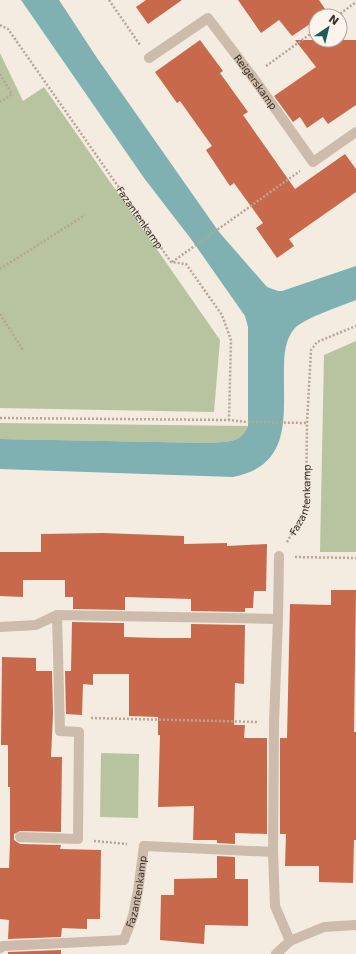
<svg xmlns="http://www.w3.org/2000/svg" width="356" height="954" viewBox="0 0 356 954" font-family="'DejaVu Sans',sans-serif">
  <rect width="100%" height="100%" fill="#f4ebe1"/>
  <!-- green -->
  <g fill="#b8c4a0">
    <path d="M0,53l23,48 21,-14 176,253 -6,72 -214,-4z"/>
    <path d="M356,341v211h-36l4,-197z"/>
    <path d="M0,423l248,3c-8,18 -20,15 -37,17l-211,-4z"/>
    <path d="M101,753l38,1 -1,64 -38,-1z"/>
  </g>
  <!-- water -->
  <path fill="#7fb0b2" d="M21,0h38l38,58 122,174 48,55 11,4h4l74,-25v34c-15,6 -51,18 -61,28 -10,11 -11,27 -11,40 -1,48 9,97 -51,109l-233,-8v-30l211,4c17,-2 29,1 37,-17v-99l-3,-11 -54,-77 -47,-61z"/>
  <!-- building -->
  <g fill="#c8694b">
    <path d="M146,0h36l-34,24 -12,-17z"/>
    <path d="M238,0h81l8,12 -6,4h-5v4l-24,16 -13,-16 -18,13z"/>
    <path d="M200,40l23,31 -3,2 28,39 -5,3 52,74 50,-35 11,15v23l-67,47 5,7 -17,12 -21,-30 7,-5 -29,-40 -4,3 -24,-36 6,-4 -32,-45 -3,2 -22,-31z"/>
    <path d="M295,40h61v65l-28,19 -5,-7 -16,11 -7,-11 -7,5 -19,-26 42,-29z"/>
    <path d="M103,533l81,3v8l43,-1v3l40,-2 -1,47h-12l-1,17h-8v4l-54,-1v-12l-66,-2v13l-52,-1v-12h-8v-17h-42v17l-23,-1v-44h41v-18z"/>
    <path d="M331,590h25l-2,142h2v108h-2l-1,43 -34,-1v-16h-34l1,-32h-6v-96h7l3,-134 41,1z"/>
    <path d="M72,622l52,1v14l34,1h33v-14l54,1 -1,59 -9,-1 -1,42h11l-1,13h23v96l-32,-1v11l-18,-1v-3h-24l1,-34 -36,1 2,-72h-2v-18l-29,-1v-42h-36v11l-10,-1 -1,31 -16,-1 -1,-43h6z"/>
    <path d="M2,657l34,1v13h16l1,43 -2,43h11l-1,75 -41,-1 -6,3v6l6,4 41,1 -1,4 41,1 -1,69h-13v10l-25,-1 -1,9 -53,2 1,-19 -9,-1v-51h9l1,-25v-56h-2v-42h-7z"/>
    <path d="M217,856l18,1v22h13v47l-43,-1 -1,19 -44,-4 1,-45h13v-16l43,-1z"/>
    <path d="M61,950v4h-53v-2z"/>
  </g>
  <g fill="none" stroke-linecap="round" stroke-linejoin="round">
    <!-- path -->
    <g stroke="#b9a596" stroke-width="2.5" stroke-dasharray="2 2" stroke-linecap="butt">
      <path d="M109,0l31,45"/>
      <path d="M337,16l19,-14"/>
      <path id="s1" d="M0,25l8,4 163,233 15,2 36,51 9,25 -2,80"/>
      <path d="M266,66l50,-36"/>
      <path d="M0,74l12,20 -12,8"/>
      <path d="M172,262l128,-91"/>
      <path d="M0,269l85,-54"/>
      <path d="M0,314l23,36"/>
      <path d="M0,418l229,2 18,2 60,1"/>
      <path id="s2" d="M287,542l16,-27 3,-10 1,-82 4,-73 6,-8 39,-16"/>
      <path d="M295,557l61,1"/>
      <path d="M91,718l167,4"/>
      <path d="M94,841l33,3"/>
    </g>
    <!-- minor -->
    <g stroke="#cdbbac" stroke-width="10">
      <path id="s3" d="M149,58l59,-40 44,58 61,86 43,-30"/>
      <path d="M279,556l-1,63 -4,103 -1,130 2,54 15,35"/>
      <path d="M0,627l36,-2 21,-10 221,4"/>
      <path d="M20,837l58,2 1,-107 -19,-1 -3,-116"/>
      <path id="s4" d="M0,948l3,-2 121,-6 9,-24 5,-25 6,-45 129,6"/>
      <path d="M276,954l14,-13 34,-14 32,-2"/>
    </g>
  </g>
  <g text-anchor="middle" stroke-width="3" stroke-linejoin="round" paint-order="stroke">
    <!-- street labels -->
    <g font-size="10" fill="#3b302b" stroke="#fbf5ee">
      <text dy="4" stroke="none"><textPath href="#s3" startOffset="151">Reigerskamp</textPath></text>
      <text dy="4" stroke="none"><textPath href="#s1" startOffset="239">Fazantenkamp</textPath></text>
      <text dy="4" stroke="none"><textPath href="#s2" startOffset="46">Fazantenkamp</textPath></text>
      <text dy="4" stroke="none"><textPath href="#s4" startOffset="175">Fazantenkamp</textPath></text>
    </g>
  </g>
  <!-- north arrow -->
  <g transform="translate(328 28) rotate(35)"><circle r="19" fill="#fbf5ee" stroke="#aea6a0"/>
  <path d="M0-3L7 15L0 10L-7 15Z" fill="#1f5a5e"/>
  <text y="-6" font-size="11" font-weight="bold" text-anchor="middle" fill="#3b302b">N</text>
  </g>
</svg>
